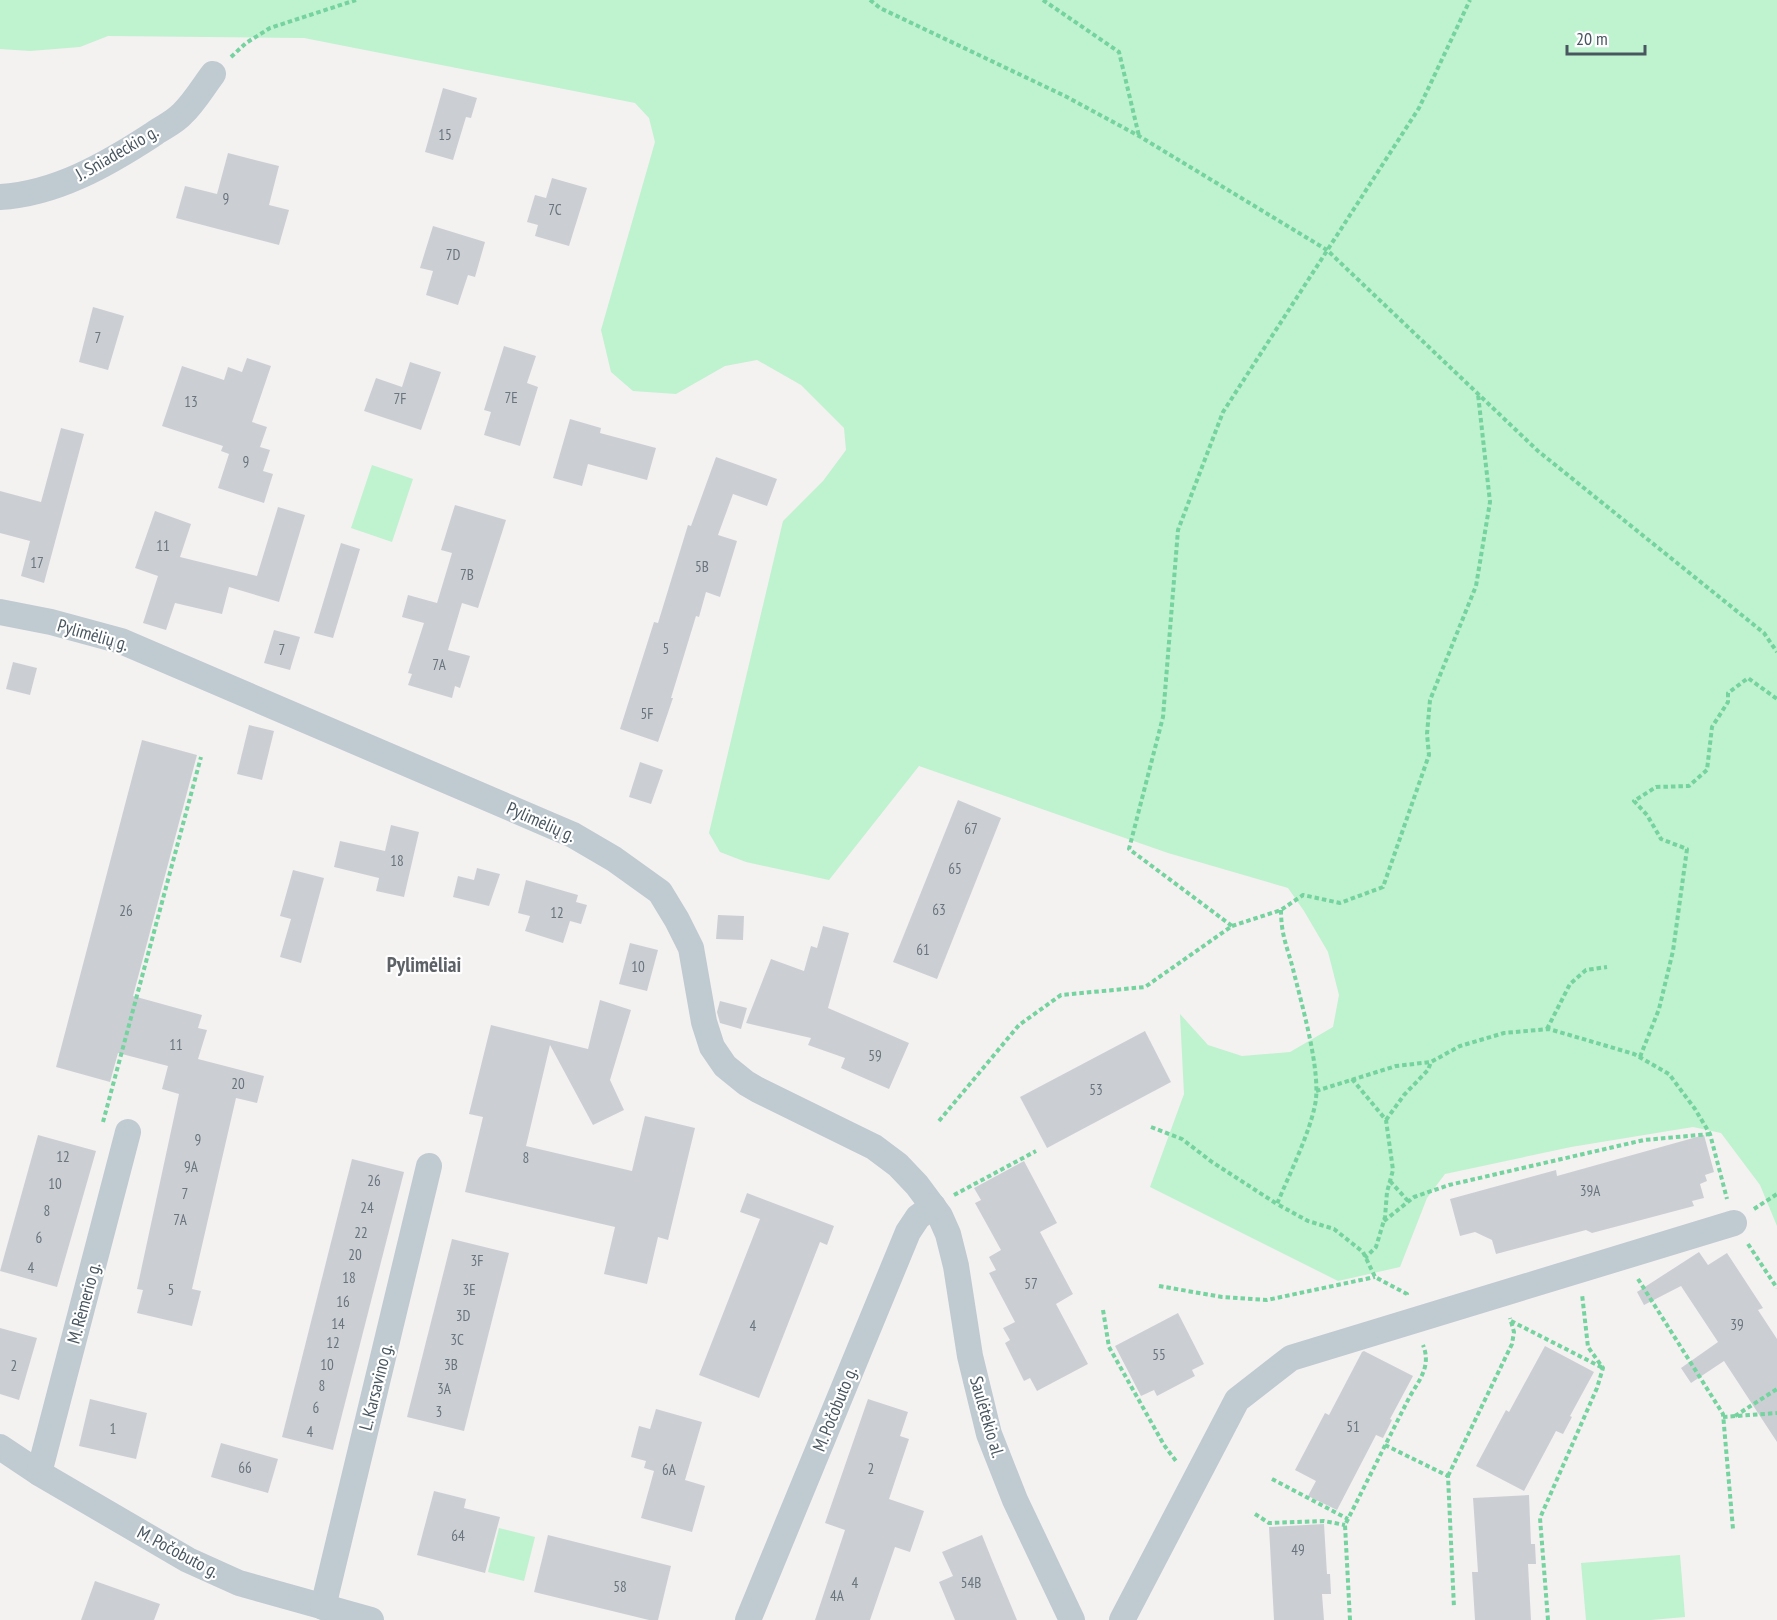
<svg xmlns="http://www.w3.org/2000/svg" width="1777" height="1620" viewBox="0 0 1777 1620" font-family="'PT Sans Narrow',sans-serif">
  <rect width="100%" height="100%" fill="#f4f1f1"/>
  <!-- green -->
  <g fill="#bff2cf">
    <path d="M0,0h1777v1226l-17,-41 -39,-52 -28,-6 -122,20 -126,27 -18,24 -27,69 -62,14 -188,-94 34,-93 -4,-80 28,31 34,11 48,-4 43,-25 6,-32 -11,-43 -24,-41 -16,-23 -120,-35 -249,-87 -90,114 -83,-18 -26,-10 -11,-19 74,-312 40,-40 23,-31 -2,-22 -43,-43 -44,-25 -32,6 -49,28 -43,-3 -22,-19 -10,-42 54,-188 -6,-24 -14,-15 -331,-65 -196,-2 -28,11 -50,4 -30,-2z"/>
    <path d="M372,465l41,14 -21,63 -41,-14z"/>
    <path d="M499,1528l36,9 -11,44 -36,-9z"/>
    <path d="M1680,1555l5,62 -34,3h-65l-5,-57z"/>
  </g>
  <!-- building -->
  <g fill="#cbcfd4">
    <path d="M443,88l34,10 -6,20 -5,-1 -13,43 -28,-8z"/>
    <path d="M228,153l51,13 -10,39 20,5 -10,35 -103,-27 9,-32 32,8z"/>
    <path d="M552,178l35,10 -18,58 -34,-10 3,-11 -11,-3 8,-27 11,3z"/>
    <path d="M433,226l52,16 -10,35 -7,-2 -10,30 -32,-10 7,-24 -13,-3z"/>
    <path d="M93,307l31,9 -16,54 -29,-8z"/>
    <path d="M504,346l32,10 -9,27 11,4 -18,59 -36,-11 7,-23 -7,-2z"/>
    <path d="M247,358l24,8 -19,56 15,5 -7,20 10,3 -7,21 10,3 -9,29 -46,-15 11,-34 -8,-3 2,-5 -61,-20 20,-60 42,14 4,-13 14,5z"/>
    <path d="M410,362l31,10 -20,58 -57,-19 12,-33 26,9z"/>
    <path d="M570,419l31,9 -1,5 56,15 -9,32 -59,-16 -6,22 -29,-8z"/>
    <path d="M61,428l23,6 -40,149 -23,-7 9,-35 -30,-8v-42l41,11z"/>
    <path d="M716,457l61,22 -10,27 -34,-12 -15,41 19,6 -17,56 -14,-5 -7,25 -3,-1 -25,82h2l-15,44 -38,-13 34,-107 4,1 30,-98 3,1z"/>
    <path d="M455,505l51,15 -28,88 -16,-5 -14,47 22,6 -10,32 -5,-2 -3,12 -44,-13 4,-11 -4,-1 16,-50 -22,-6 6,-22 29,8 15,-50 -11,-3z"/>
    <path d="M278,507l27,8 -26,87 -50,-15 -7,27 -47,-11 -9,27 -23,-7 15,-47 -23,-8 20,-57 36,13 -11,33 77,19z"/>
    <path d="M341,543l19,6 -27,89 -19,-5z"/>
    <path d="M274,630l26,7 -10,33 -26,-7z"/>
    <path d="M13,662l24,6 -7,27 -24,-6z"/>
    <path d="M249,725l25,6 -12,49 -25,-6z"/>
    <path d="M142,740l55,15 -64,241 69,19 -4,13 9,2 -9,29 66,17 -7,27 -21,-5 -44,191 9,2 -9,35 -55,-13 6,-23 -6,-1 42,-195 -17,-5 6,-23 -50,-13 -8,29 -54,-15z"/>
    <path d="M640,762l23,8 -12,34 -22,-7z"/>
    <path d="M958,800l43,18 -64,161 -44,-17z"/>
    <path d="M391,825l28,7 -15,65 -28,-6 3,-13 -45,-11 6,-26 45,10z"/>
    <path d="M477,868l23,6 -11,32 -36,-9 5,-21 16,4z"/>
    <path d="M293,870l31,8 -23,85 -21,-6 11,-38 -11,-3z"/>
    <path d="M526,880l52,15 -2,7 11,3 -6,19 -11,-3 -7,22 -38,-12 5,-15 -12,-3z"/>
    <path d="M718,915l26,1 -1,24 -27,-1z"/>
    <path d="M823,926l26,7 -21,75 81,35 -20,46 -48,-21 4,-10 -37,-13 3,-7 -65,-15 25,-64 33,12 7,-25 6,2z"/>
    <path d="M630,943l28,7 -11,41 -28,-7z"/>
    <path d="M600,1000l31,10 -21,70 14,30 -31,15 -43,-80 -24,101 106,25 13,-55 50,12 -27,112 -10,-3 -11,47 -43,-10 11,-47 -150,-35 18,-75 -14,-3 22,-89 97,24z"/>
    <path d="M720,1001l27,7 -6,21 -21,-6 -3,-11z"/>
    <path d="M1145,1031l26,51 -124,66 -27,-51z"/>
    <path d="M38,1135l58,16 -39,136 -57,-16z"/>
    <path d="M1704,1135l10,37 -9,3 2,6 -7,3 4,14 -12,3 2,5 -102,27 -6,-3 -90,24 -4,-14 -17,-8 -15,4 -10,-37 106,-29 1,6z"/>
    <path d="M352,1159l52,13 -71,278 -51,-13z"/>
    <path d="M1024,1161l33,62 -17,9 33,62 -17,10 32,60 -51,27 -7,-13 -6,3 -19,-38 5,-3 -7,-12 12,-6 -26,-49 7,-3 -7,-13 12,-7 -26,-47 6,-3 -7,-12z"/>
    <path d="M747,1193l87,33 -7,19 -7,-3 -61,156 -60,-23 61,-156 -20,-7z"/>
    <path d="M452,1239l57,14 -45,178 -57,-14z"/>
    <path d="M1699,1252l9,13 19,-12 36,55 -5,2 19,29v103l-53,-81 -33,22 -10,-15 37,-26 -37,-56 -37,19 -7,-13z"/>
    <path d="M1178,1313l26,51 -12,6 3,6 -38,20 -3,-6 -13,6 -26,-50z"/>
    <path d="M0,1328l37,10 -18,62 -19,-6z"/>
    <path d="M1545,1346l49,26 -24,44 2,1 -9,17 -7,-3 -32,60 -48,-25 30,-56 3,2z"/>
    <path d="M1364,1351l49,25 -23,43 2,1 -9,18 -7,-3 -39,75 -29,-14 8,-15 -21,-11 30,-57 4,2 33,-63z"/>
    <path d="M90,1399l57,14 -11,46 -57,-13z"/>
    <path d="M868,1399l40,13 -8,24 9,3 -20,60 35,12 -14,41 -15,-5 -25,73h-55l30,-90 -20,-7z"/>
    <path d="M656,1409l46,13 -17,58 20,6 -13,46 -51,-14 13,-47 -10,-3 2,-7 -15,-4 8,-31 11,3z"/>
    <path d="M221,1443l57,16 -10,34 -57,-16z"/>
    <path d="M434,1491l32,8 -2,9 36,9 -15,56 -68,-18z"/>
    <path d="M1529,1495l2,49h4l1,20h-8l3,56h-56l-3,-48h6l-5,-74z"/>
    <path d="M1324,1524l3,50h3l1,20h-9l2,26h-50l-5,-93z"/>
    <path d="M548,1535l123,31 -13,54h-9l-115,-28z"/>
    <path d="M982,1535l10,25 25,60h-62l-16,-38 14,-6 -11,-24z"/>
    <path d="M95,1581l65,23 -6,16h-73z"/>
  </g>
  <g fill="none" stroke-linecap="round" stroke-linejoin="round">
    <!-- path -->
    <g stroke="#74d39e" stroke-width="4" stroke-dasharray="4.5 3" stroke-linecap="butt">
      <path d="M870,0l10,8 185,88 74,40 188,114 211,201 226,182 13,19"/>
      <path d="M1043,0l76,52 20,84"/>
      <path d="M231,57l15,-14 24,-15 86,-28"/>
      <path d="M1281,910c0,25 6,36 12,59 8,33 29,104 22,136 -6,30 -26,70 -38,99l31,17 26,8 29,23 12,25 32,17v3"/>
      <path d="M1232,926l49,-16 22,-15 37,8 43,-16 46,-132 -2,-21 3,-34 46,-114 14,-84 -12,-108"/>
      <path d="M1547,1029l23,-45 16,-14 21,-3"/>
      <path d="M1640,1057l19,-48 14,-58 14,-102 -26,-10 -14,-24 -13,-14 22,-14 33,-1 18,-16 5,-43 16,-25v-9l20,-15 29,21"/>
      <path d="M1352,1079l34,41 7,50 -6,22 -2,25 -9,30 -11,11"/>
      <path d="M1316,1091l80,-25 35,-4 29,-16 44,-13 45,-4 85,25 35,20 26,35 15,25 17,65"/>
      <path d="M1386,1120l18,-25 24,-25 3,-8"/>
      <path d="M939,1121l80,-96 42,-30 84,-8 87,-61 -103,-77 34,-132 15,-187 45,-118 196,-304 51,-108"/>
      <path d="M103,1122l98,-365"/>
      <path d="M1151,1127l31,12 30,23 65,42"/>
      <path d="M1390,1181l18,20"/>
      <path d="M954,1195l82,-44"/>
      <path d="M1754,1209l23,-15"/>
      <path d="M1384,1221l30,-24 35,-12 195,-45 66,-6"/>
      <path d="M1748,1244l29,44"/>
      <path d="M1638,1279l85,135 10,115"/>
      <path d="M1159,1286l63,11 45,3 108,-23"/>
      <path d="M1103,1310l6,37 55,98 12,16"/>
      <path d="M1511,1321l92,47"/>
      <path d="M1735,1416l42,-27"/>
      <path d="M1723,1417l54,-4"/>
      <path d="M1385,1445l63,31 6,132"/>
      <path d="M1448,1476l64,-132 2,-12 -4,-14"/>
      <path d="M1272,1479l76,40"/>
      <path d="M1255,1514l14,9 55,-2 21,4"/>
      <path d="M1350,1620l-5,-95 65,-129c11,-18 21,-31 13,-51"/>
      <path d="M1548,1620l-8,-102 57,-130 6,-20 -15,-21 -6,-53"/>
    </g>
    <!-- street -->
    <g stroke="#bfcad1" stroke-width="26">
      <path d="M0,197c55,-3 106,-32 152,-62 9,-7 22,-12 30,-21 12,-11 21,-27 31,-40"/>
      <path d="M0,612l51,10 70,19 452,194 41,24 46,33 17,28 14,28 13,74 8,25 13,19 21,17 12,7 116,57 24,18 19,20 23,31 8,18 8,32 14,90 19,78 26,66 57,120"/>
      <path d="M0,1447l39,26 149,87 51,23 132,37"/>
      <path d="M39,1473l89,-341"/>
      <path d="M323,1607l106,-441"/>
      <path d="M748,1620l160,-388 10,-15 15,-11"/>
      <path d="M1122,1620l115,-220 54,-42 443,-135"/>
    </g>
  </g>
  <g text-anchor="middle" stroke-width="4.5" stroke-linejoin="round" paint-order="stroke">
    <!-- number labels -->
    <g font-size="15" fill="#69747d">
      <text x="445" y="140">15</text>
      <text x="226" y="204">9</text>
      <text x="555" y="215">7C</text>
      <text x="453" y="260">7D</text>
      <text x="98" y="343">7</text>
      <text x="511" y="403">7E</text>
      <text x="400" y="404">7F</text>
      <text x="191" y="407">13</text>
      <text x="246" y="467">9</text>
      <text x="163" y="551">11</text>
      <text x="37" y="568">17</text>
      <text x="702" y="572">5B</text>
      <text x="467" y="580">7B</text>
      <text x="666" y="654">5</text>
      <text x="282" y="655">7</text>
      <text x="439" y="670">7A</text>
      <text x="647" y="719">5F</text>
      <text x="971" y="834">67</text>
      <text x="397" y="866">18</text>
      <text x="955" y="874">65</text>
      <text x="939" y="915">63</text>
      <text x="126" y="916">26</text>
      <text x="557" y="918">12</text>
      <text x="923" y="955">61</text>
      <text x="638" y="972">10</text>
      <text x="176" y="1050">11</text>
      <text x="875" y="1061">59</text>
      <text x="238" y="1089">20</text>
      <text x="1096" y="1095">53</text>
      <text x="198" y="1145">9</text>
      <text x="63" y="1162">12</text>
      <text x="526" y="1163">8</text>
      <text x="191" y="1172">9A</text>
      <text x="374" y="1186">26</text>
      <text x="55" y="1189">10</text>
      <text x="1590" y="1196">39A</text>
      <text x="185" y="1199">7</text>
      <text x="367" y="1213">24</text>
      <text x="47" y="1216">8</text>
      <text x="180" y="1225">7A</text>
      <text x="361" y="1238">22</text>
      <text x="39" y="1243">6</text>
      <text x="355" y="1260">20</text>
      <text x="477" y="1266">3F</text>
      <text x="31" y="1273">4</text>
      <text x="349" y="1283">18</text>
      <text x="1031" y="1289">57</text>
      <text x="171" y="1295">5</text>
      <text x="469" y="1295">3E</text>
      <text x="343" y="1307">16</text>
      <text x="463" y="1321">3D</text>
      <text x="338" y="1329">14</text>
      <text x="1737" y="1330">39</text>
      <text x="753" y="1331">4</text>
      <text x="457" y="1345">3C</text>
      <text x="333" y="1348">12</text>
      <text x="1159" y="1360">55</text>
      <text x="327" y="1370">10</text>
      <text x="451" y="1370">3B</text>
      <text x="14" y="1371">2</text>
      <text x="322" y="1391">8</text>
      <text x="444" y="1394">3A</text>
      <text x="316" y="1413">6</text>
      <text x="439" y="1417">3</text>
      <text x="1353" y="1432">51</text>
      <text x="113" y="1434">1</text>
      <text x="310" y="1437">4</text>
      <text x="245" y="1473">66</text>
      <text x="871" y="1474">2</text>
      <text x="669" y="1475">6A</text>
      <text x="458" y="1541">64</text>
      <text x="1298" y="1555">49</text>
      <text x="855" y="1588">4</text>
      <text x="971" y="1588">54B</text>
      <text x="620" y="1592">58</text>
      <text x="837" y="1601">4A</text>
    </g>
    <!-- street labels -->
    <g font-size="18" fill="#485660" stroke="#fff">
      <text transform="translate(117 153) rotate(-30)" y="6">J. Sniadeckio g.</text>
      <text transform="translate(93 635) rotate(16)" y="6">Pylimėlių g.</text>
      <text transform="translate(541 822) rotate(24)" y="6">Pylimėlių g.</text>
      <text transform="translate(84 1303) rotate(-75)" y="6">M. Rėmerio g.</text>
      <text transform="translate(376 1387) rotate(-76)" y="6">L. Karsavino g.</text>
      <text transform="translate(835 1409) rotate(-68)" y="6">M. Počobuto g.</text>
      <text transform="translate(987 1417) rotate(74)" y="6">Saulėtekio al.</text>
      <text transform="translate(178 1552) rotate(28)" y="6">M. Počobuto g.</text>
    </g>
    <!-- quarter labels -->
    <g font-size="21" font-weight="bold" fill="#5d6267" stroke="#fff">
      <text x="424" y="972">Pylimėliai</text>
    </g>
  </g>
  <!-- scale -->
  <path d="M1567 45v9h78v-9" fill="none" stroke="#485660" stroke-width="3"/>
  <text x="1576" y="45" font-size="18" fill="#485660" stroke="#ffffff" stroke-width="4.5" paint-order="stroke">20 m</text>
</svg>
